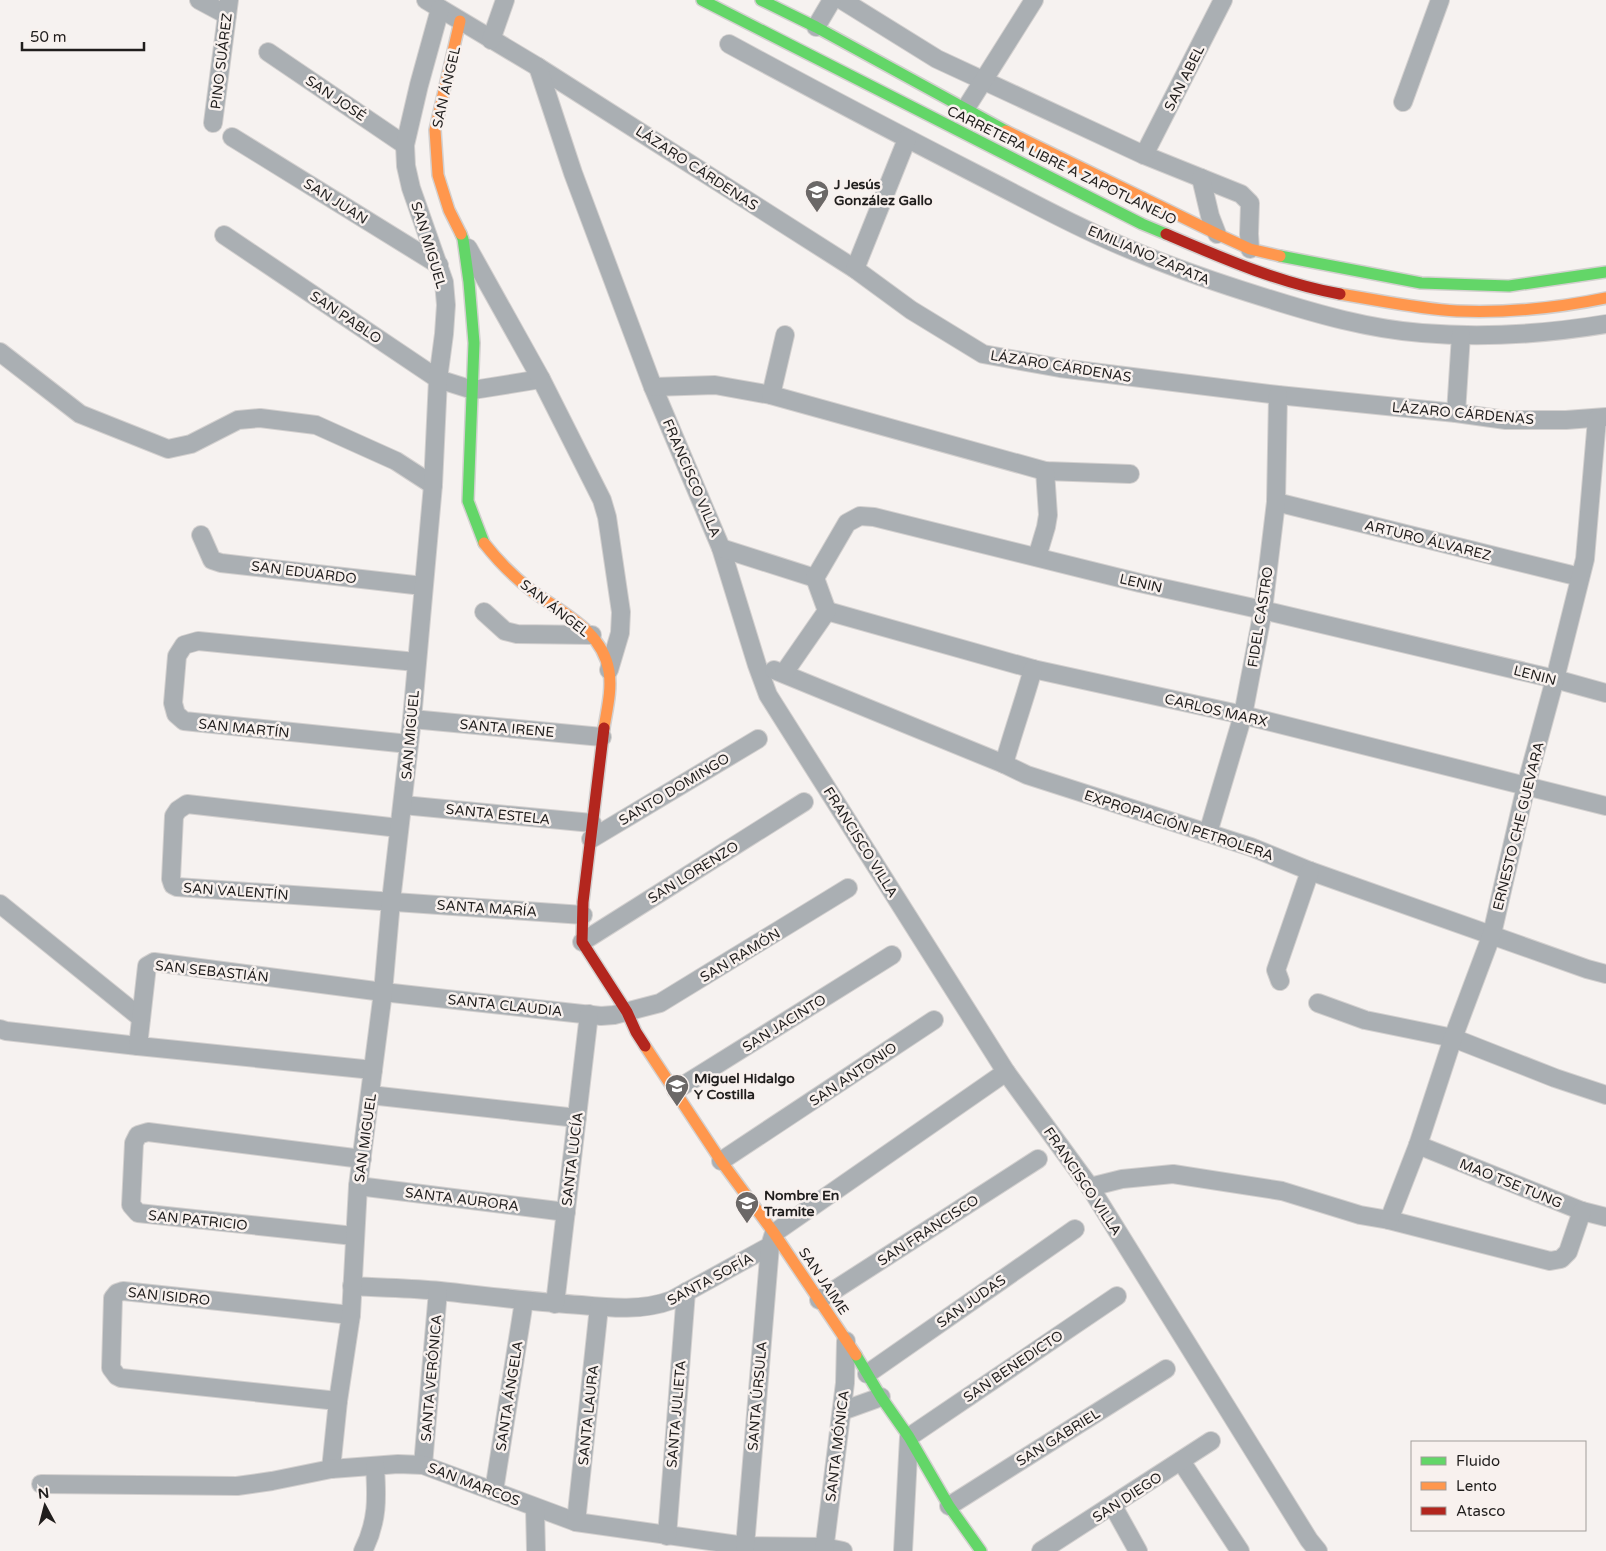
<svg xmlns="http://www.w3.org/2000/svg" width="1606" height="1551" viewBox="0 0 1606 1551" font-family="'Varela Round',sans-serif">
  <rect width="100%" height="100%" fill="#f6f2f0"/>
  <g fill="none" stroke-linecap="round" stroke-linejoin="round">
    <!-- street casing -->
    <g stroke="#d3d0cf" stroke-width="20">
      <g id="street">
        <path d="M199,0l28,15"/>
        <path d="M426,0l112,67 317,202 56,41 72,44 77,14 218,27 178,18 50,7h60l40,-3"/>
        <path d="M842,0l95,59 207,96 97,39 9,9 -1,31 1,15"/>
        <path d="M816,27l16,-27"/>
        <path d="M491,40l14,-40"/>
        <path d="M729,44c83,45 167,89 251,132 53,27 106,56 161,78 41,17 83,31 125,44 51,16 103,31 156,35 61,5 124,1 184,-9"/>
        <path d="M268,52l137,93"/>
        <path d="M538,67l35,106 80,214 68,161 36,117 11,30 238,377 84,115 219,353 9,11"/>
        <path d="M1403,102l37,-102"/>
        <path d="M966,108l68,-108"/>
        <path d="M213,123l16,-123"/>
        <path d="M232,137l207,128"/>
        <path d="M1144,155l79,-155"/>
        <path d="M1201,178l9,38 7,18"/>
        <path d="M224,235l214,144 35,11 68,-11"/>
        <path d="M468,248l73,131 61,121 5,17 14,95 -1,21 -11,37"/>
        <path d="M855,269l52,-130"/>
        <path d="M0,352l80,62 88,35 23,-5 47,-24 22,-2 56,7 80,36 37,24"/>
        <path d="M653,387l62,-2 56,10 274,76 85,3"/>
        <path d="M771,395l14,-60"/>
        <path d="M1456,413l5,-78"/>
        <path d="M1276,502l304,75"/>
        <path d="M201,535l11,25 9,3 202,23"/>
        <path d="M721,548l94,30"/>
        <path d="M1037,557l9,-30 2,-12 -3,-44"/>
        <path d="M827,611l206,58 210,46 363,91"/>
        <path d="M484,612l21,19 12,3 75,1"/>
        <path d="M774,670l230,94 23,11 224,72 59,24 277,98 19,5"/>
        <path d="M784,673l43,-62 -12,-33 32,-55 13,-7 14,1 266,66 123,27 292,69 51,14"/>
        <path d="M412,719l190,18"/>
        <path d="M409,744l-225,-23 -8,-7 -3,-11 4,-47 7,-11 14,-4 218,21"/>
        <path d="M1004,764c9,-32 20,-63 29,-95"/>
        <path d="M403,805l189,18"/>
        <path d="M399,828l-212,-24 -9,6 -4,6 -3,63 2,6 4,2 406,28"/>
        <path d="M1208,833l35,-118 20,-105 13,-108 2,-107"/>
        <path d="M591,839l167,-100"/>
        <path d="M0,904l141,114"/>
        <path d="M582,942l222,-140"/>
        <path d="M1280,981l-4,-11 34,-99"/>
        <path d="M1318,1003l47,17 88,18 102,40 51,17"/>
        <path d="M0,1029l6,2 132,15"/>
        <path d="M373,1070l-235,-24 9,-80 7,-4 229,30 218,24 13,-1 46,-12 188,-115"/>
        <path d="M676,1090l216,-135"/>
        <path d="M370,1095l207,23"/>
        <path d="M1418,1145l164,66 24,6"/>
        <path d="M721,1161l213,-141"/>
        <path d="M358,1186l208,26"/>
        <path d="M1090,1187l32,-8 51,-5 109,17 78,24 29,5 161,41 11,-2 7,-7 14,-41"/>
        <path d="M1389,1220l29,-75 35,-107 39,-104 34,-148 29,-107 30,-120 12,-140"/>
        <path d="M354,1236l-216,-23 -7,-8 3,-62 4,-8 10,-3 214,27"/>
        <path d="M352,1286c29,2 59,2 88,5 47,5 94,11 141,14 30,3 62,6 91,-5l98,-54 4,-13 232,-161"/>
        <path d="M819,1300l219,-141"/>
        <path d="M555,1304l34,-290"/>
        <path d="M867,1374l208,-145"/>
        <path d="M338,1401l-217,-23 -4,-2 -6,-8 2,-70 4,-5 6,-2 228,24"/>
        <path d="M842,1411l39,-14"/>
        <path d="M1181,1461l59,90"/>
        <path d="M423,1465l15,-174"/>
        <path d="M331,1469l7,-68 13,-86 7,-129 25,-194 8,-91 21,-182 21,-234 5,-106 6,-45 2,-29 -2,-23 -33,-94 -5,-22 -1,-21 14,-60 21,-76"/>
        <path d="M41,1484l196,2 35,-5 59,-12 67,-5 25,1 153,57 169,24 79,1 19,4"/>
        <path d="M494,1491l30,-190"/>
        <path d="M949,1506l217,-137"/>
        <path d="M1113,1506l25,45"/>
        <path d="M535,1508l1,43"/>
        <path d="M576,1522l23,-215"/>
        <path d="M667,1536l19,-244"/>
        <path d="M745,1546l25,-300"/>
        <path d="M363,1551c15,-30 14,-53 12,-85"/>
        <path d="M824,1551l21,-168 1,-42"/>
        <path d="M903,1551l6,-114 208,-141"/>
        <path d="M1041,1551l170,-110"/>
      </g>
    </g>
    <!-- fast casing -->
    <g stroke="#d3d0cf" stroke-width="14">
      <g id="fast">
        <path d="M702,0l440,224 24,10"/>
        <path d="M761,0l55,27 190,104"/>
        <path d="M461,234l2,5 6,43 5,61 -6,158 16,42"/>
        <path d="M1280,256l141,27 88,3 97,-14"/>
        <path d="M856,1355l25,42 28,40 40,69 32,45"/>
      </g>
    </g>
    <!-- slow casing -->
    <g stroke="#d3d0cf" stroke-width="14">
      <g id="slow">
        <path d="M460,21l-25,109 3,45 11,35 12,24"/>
        <path d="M1006,131l211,103 33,15 30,7"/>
        <path d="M1340,294c38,6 78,15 117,17 50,2 101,-3 149,-13"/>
        <path d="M484,543c14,18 30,34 48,48 30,22 70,39 77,80 3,19 -2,38 -5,57"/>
        <path d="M645,1046l76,115 53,72 82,122"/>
      </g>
    </g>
    <!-- jam casing -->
    <g stroke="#d3d0cf" stroke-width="14">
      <g id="jam">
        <path d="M1166,234c56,24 113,49 174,60"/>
        <path d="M604,728l-21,174 -1,40 45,70 9,20 9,14"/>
      </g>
    </g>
    <!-- street -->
    <use href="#street" stroke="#aaafb3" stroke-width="18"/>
    <!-- fast -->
    <use href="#fast" stroke="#63d668" stroke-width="11"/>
    <!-- slow -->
    <use href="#slow" stroke="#ff974d" stroke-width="11"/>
    <!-- jam -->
    <use href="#jam" stroke="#b3261e" stroke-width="11"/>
  </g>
  <!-- icons -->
  <defs>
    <g id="school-pin" transform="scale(1.25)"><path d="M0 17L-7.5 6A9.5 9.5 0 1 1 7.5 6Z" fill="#6b6867" stroke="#f8f1ee"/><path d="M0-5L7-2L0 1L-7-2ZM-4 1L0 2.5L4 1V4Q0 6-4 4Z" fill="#fff"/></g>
  </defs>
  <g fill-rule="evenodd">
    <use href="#school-pin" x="817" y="192"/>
    <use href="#school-pin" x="677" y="1086"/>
    <use href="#school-pin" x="747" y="1203"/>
  </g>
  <g text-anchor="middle" stroke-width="5" stroke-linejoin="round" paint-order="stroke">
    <!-- street labels -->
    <g font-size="14" fill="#201e1d" stroke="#f8f1ee">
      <text transform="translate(221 61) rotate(-83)" y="5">PINO SUÁREZ</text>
      <text transform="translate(1184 78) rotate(-63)" y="5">SAN ABEL</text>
      <text transform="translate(446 87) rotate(-77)" y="5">SAN ÁNGEL</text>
      <text transform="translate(336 98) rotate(34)" y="5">SAN JOSÉ</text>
      <text transform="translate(1062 165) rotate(26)" y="5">CARRETERA LIBRE A ZAPOTLANEJO</text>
      <text transform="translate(697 168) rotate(33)" y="5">LÁZARO CÁRDENAS</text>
      <text transform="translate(336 201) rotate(32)" y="5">SAN JUAN</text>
      <text transform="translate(429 245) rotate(73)" y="5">SAN MIGUEL</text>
      <text transform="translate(1149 255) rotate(23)" y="5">EMILIANO ZAPATA</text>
      <text transform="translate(346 317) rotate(34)" y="5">SAN PABLO</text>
      <text transform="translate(1061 366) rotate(9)" y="5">LÁZARO CÁRDENAS</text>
      <text transform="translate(1463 413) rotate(5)" y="5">LÁZARO CÁRDENAS</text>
      <text transform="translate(692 478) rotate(67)" y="5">FRANCISCO VILLA</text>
      <text transform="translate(1428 540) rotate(14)" y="5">ARTURO ÁLVAREZ</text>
      <text transform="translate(304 572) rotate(7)" y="5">SAN EDUARDO</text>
      <text transform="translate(1141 583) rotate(13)" y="5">LENIN</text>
      <text transform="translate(555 608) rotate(38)" y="5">SAN ÁNGEL</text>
      <text transform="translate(1260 617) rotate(-81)" y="5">FIDEL CASTRO</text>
      <text transform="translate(1535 675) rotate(14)" y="5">LENIN</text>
      <text transform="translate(1216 710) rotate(13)" y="5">CARLOS MARX</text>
      <text transform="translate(244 728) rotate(6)" y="5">SAN MARTÍN</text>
      <text transform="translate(507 728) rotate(5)" y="5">SANTA IRENE</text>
      <text transform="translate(410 735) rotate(-85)" y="5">SAN MIGUEL</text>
      <text transform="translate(674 789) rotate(-31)" y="5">SANTO DOMINGO</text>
      <text transform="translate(498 814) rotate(6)" y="5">SANTA ESTELA</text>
      <text transform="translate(1179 825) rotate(18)" y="5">EXPROPIACIÓN PETROLERA</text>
      <text transform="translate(1518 826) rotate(-76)" y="5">ERNESTO CHE GUEVARA</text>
      <text transform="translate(861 842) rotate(58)" y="5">FRANCISCO VILLA</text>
      <text transform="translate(693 872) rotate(-32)" y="5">SAN LORENZO</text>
      <text transform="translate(236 891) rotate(4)" y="5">SAN VALENTÍN</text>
      <text transform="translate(487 908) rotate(4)" y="5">SANTA MARÍA</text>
      <text transform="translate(740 955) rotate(-31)" y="5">SAN RAMÓN</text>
      <text transform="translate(212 971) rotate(6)" y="5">SAN SEBASTIÁN</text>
      <text transform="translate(505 1005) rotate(6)" y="5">SANTA CLAUDIA</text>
      <text transform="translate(784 1023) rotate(-32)" y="5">SAN JACINTO</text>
      <text transform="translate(853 1074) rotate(-34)" y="5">SAN ANTONIO</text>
      <text transform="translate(365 1138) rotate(-82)" y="5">SAN MIGUEL</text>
      <text transform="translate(572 1159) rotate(-83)" y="5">SANTA LUCÍA</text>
      <text transform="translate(1083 1181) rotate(56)" y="5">FRANCISCO VILLA</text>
      <text transform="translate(1511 1183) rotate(22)" y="5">MAO TSE TUNG</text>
      <text transform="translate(462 1199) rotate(7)" y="5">SANTA AURORA</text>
      <text transform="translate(198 1220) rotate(6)" y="5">SAN PATRICIO</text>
      <text transform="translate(928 1230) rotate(-33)" y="5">SAN FRANCISCO</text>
      <text transform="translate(710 1279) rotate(-28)" y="5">SANTA SOFÍA</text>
      <text transform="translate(824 1281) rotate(56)" y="5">SAN JAIME</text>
      <text transform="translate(169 1296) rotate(6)" y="5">SAN ISIDRO</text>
      <text transform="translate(971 1301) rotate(-35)" y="5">SAN JUDAS</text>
      <text transform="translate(1013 1366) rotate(-34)" y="5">SAN BENEDICTO</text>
      <text transform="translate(431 1378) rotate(-85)" y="5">SANTA VERÓNICA</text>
      <text transform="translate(509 1396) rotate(-81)" y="5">SANTA ÁNGELA</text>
      <text transform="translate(757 1396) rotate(-85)" y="5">SANTA ÚRSULA</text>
      <text transform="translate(676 1414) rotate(-85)" y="5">SANTA JULIETA</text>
      <text transform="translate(588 1415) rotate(-84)" y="5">SANTA LAURA</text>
      <text transform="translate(1058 1437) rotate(-32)" y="5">SAN GABRIEL</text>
      <text transform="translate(837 1446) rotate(-83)" y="5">SANTA MÓNICA</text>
      <text transform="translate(474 1484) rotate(21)" y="5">SAN MARCOS</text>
      <text transform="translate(1127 1497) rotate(-33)" y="5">SAN DIEGO</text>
    </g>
    <!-- poi labels -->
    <g font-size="14" font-weight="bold" fill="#201e1d" stroke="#f8f1ee" text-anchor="start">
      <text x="834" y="189">J Jesús<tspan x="834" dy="16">González Gallo</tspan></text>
      <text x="694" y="1083">Miguel Hidalgo<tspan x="694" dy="16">Y Costilla</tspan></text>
      <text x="764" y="1200">Nombre En<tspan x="764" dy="16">Tramite</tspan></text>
    </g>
  </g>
  <!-- legend -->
  <rect x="1411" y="1441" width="175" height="90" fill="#f8f1ee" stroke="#a29d9a"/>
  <rect x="1421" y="1457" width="25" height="8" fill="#63d668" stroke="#a29d9a"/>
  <text x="1456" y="1466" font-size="15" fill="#201e1d">Fluido</text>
  <rect x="1421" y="1482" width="25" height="8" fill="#ff974d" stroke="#a29d9a"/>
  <text x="1456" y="1491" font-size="15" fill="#201e1d">Lento</text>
  <rect x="1421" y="1507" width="25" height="8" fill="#b3261e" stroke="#a29d9a"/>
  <text x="1456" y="1516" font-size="15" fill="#201e1d">Atasco</text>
  <!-- north arrow -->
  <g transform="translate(45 1506) rotate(353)" stroke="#f8f1ee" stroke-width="4" paint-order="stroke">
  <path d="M0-4L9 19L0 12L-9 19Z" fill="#201e1d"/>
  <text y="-8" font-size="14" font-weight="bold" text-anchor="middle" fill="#201e1d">N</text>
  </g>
  <!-- scale -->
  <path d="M22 42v8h122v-8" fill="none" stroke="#201e1d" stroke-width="2.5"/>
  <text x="30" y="42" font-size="15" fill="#201e1d" stroke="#f8f1ee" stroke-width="4" paint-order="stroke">50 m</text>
</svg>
